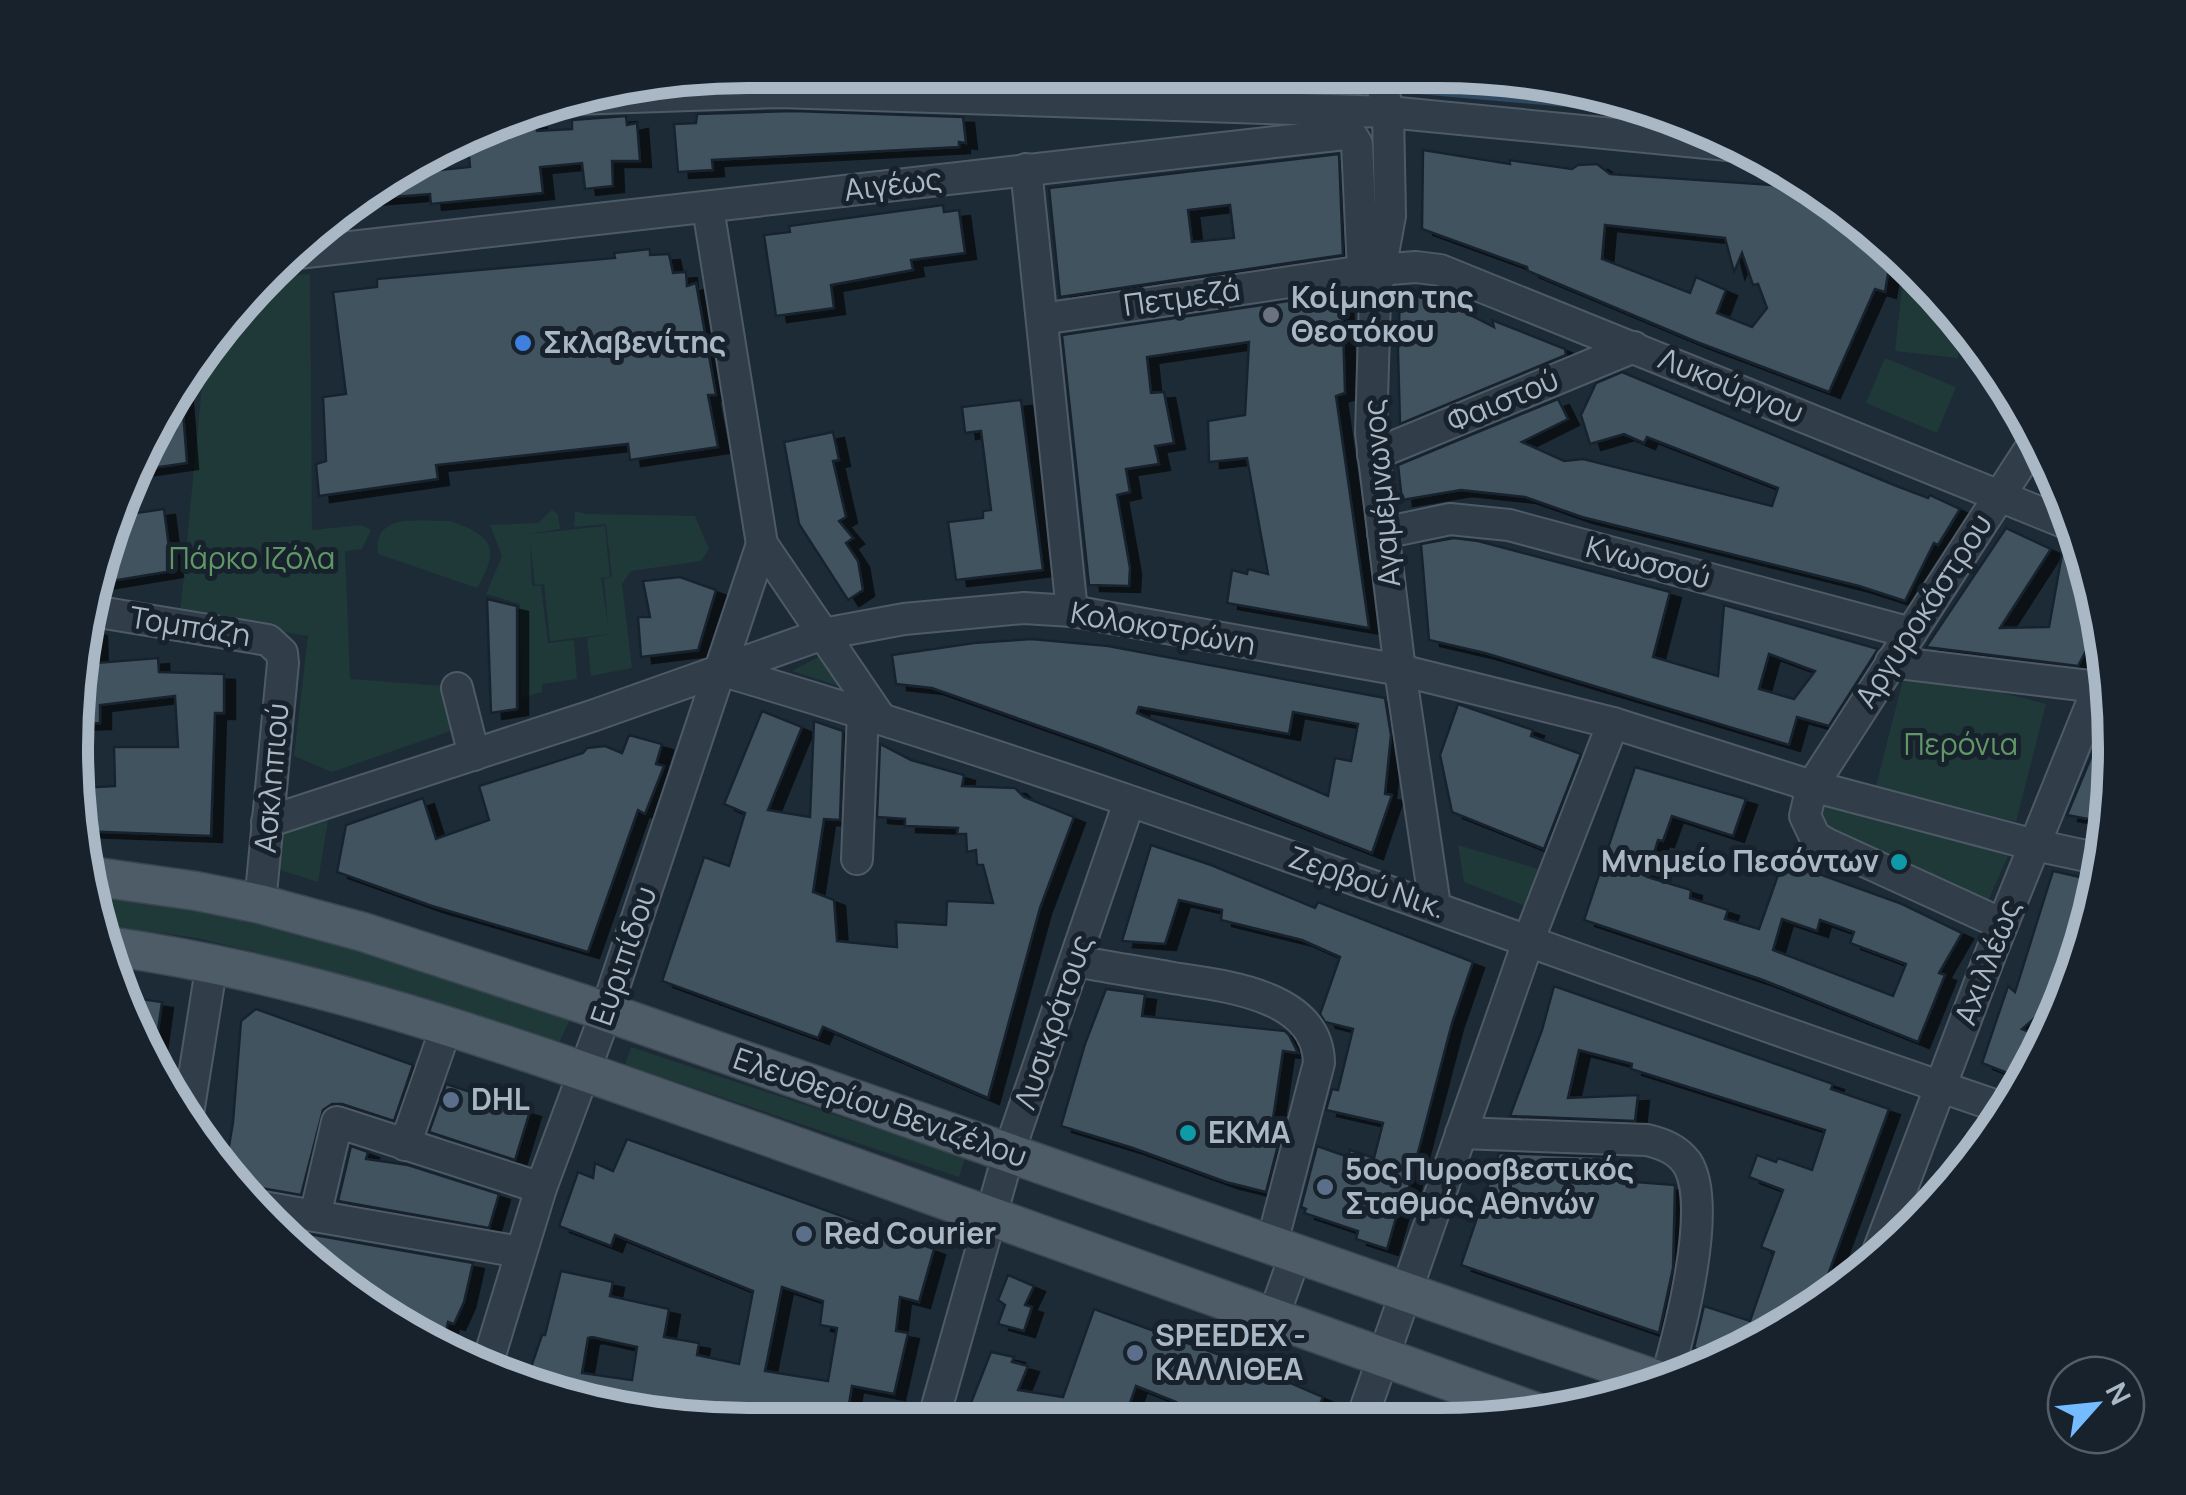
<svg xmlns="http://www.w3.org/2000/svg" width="2186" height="1495" viewBox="0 0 2186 1495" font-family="Manrope,sans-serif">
  <defs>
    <filter id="shadow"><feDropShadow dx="11" dy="6" stdDeviation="0" flood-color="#0009"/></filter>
  </defs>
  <rect width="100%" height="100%" fill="#1d2b37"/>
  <!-- green -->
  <g fill="#1f3838">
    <path d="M1905,260l12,8 45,54 -4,36 -63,-7z"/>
    <path d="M310,274l2,256 49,-5 10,5 -9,19 -17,2 5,128 95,7 17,41 -130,45 -38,-16 14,-120 -128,-21 26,-272 65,-66z"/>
    <path d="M1885,358l71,29 -19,46 -71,-30z"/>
    <path d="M552,510l6,4 2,15 -31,5 76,-8 5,51 -9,1 7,47 -4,-46 8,-2 -6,-53 -32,3 1,-16 11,3 109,2 14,33 -8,12 -70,10 -9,13 10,84 -41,8 -4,-38 24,-4 -61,7 -6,-57 -9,1 -5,-42 2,43h9l7,57 26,-3 3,39 -35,5v8l-21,6 -1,-94 -34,-10 16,-38 -12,-31 48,-2z"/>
    <path d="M450,521c43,15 51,27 27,67l-99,-34c-6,-43 43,-32 72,-33z"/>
    <path d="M822,655l23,33 -53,-17z"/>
    <path d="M1906,668l140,36 -30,118 -140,-36z"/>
    <path d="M1828,793l183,56 -27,61 -168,-84z"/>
    <path d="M329,814l-11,68 -35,-11 -8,-6 4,-29z"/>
    <path d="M1458,845l84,25 -14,37 -64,-25z"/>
    <path d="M89,895l113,15 122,30 247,77 -12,26 -240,-75 -122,-30 -97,-13z"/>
    <path d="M631,1047l334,111 -6,19 -334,-112z"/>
  </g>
  <!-- water -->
  <path fill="#2f4a60" d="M946,73l624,10 97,33 -249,-22z"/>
  <!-- building -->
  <g fill="#435361" stroke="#19242e" stroke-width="2.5" fill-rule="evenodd" filter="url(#shadow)">
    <path d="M794,111l169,6 3,26 -7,-1v5l-247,13 1,10 -35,2 -4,-48 22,-1 1,-9z"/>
    <path d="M626,116l1,9 10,-2 3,38h-28l1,25 -28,3 -3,-26 -42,4 3,26 -112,11 -1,-10 -76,6 17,-16 19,-9 80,-8 -3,-30 21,-10 48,-5 1,9 35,-2v-9z"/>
    <path d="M1423,150l87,14 -1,-4 63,9 6,-4 19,-1 13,10 194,13 88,63 -7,42 -10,-3 -46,103 -132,-50 -169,-71 -1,-4 -105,-38zM1605,225l120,13 9,34 8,-19 11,32 5,-1 9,24 -15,19 -35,-14 9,-23 -30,-13 -6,16 -88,-34z"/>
    <path d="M1339,154l4,101 -283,42 -11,-109zM1230,205l4,33 -42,4 -4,-32z"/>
    <path d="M943,205l1,7 15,-2 6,43 -54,7 2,10 -82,15 3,23 -58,8 -12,-81 26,-3 -1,-6z"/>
    <path d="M650,249v6l19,-1 4,19 13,-1 1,14 9,-3 20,112h-8l10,52 -88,13 -2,-16 -192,21 2,14 -119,17 -3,-32 10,-3 -3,-64 23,-3 -13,-102 44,-5v-8l238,-21 -1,-5z"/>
    <path d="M1342,293l3,100 -9,3 33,232 -142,-25 5,-33 15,4 1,-5 20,5 -21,-116 -38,4 -1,-41 37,-6 4,-73 -102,15 4,36 13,-1 10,51 -19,3 4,18 -33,5 4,23 -13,3 13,73 -1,18 -40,-1 -27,-250z"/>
    <path d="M1434,293l1,4 59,30 -2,-7 73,29 1,6 -166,69 -2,-73 2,-56z"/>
    <path d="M1622,372l272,113 34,13 2,-3 30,14 -22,36 -4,-2 -29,58 -46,-15 -277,-69 -57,-20 -64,-7 -59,10 -4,-35 160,-66 10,20 -46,23 42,19 19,-2 189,47 6,-18 -131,-51 -3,6 -20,-9 -34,10 -9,-29 15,-32z"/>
    <path d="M181,385l6,78 -55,8 30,-52z"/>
    <path d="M1021,400l22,170 -87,10 -8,-58 35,-4v-7l8,-1 -10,-79 -16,2 -3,-26z"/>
    <path d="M833,432l6,28 -6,1 13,56 -7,4 14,17 -7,5 12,18 5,29 -15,10 -49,-76 -15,-82z"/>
    <path d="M164,509l8,62 -73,12 16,-67z"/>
    <path d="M2006,528l45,21 -51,79 49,-1 13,-73 25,10 16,54 -25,48 -152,-19z"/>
    <path d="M1454,538l24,3 192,51 -17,65 65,19 6,-71 154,44 -49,77 -32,-9 -8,28 -304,-92 -56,-13 -8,-96zM1769,654l46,17 -21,28 -35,-10z"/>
    <path d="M680,577l36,13 -18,60 -57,7 -3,-40h12l-7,-36z"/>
    <path d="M487,599l30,7v103l-26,4z"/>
    <path d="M89,629l7,1 1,33 61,-5 1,14 65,2v39h-9l-4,123 -131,-5 -3,-43 38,-2 -1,-39h64l-3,-51 -75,9v18l-27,1 -1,-21z"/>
    <path d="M1031,639l77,7 277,52 6,37 -6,59 7,1 -20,58 -276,-107 -164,-58 -36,-4 -4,-29 82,-12zM1139,707l150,27 4,-22 65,12 -7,37 -16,-3 -7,38 -191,-83z"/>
    <path d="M1458,704l75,26 -2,6 50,18 -37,95 -92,-37 -12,-57z"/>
    <path d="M2112,707l4,40 -7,76 -42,-8z"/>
    <path d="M762,711l40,16 -34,83 42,7 4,-96 29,10 -3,89 -16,-1 -11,73 21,8 3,41 60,6 -1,-25 50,3 1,-24 46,2 -10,-38h-6l-1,-15 -9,2 -1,-18h-9l1,-6 -53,-2v-7l-28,-2 3,-73 31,16 53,15 -2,11 53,2 9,9 50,20 -34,91 -52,190 -165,-71 -5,11 -156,-57 42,-124 25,9 16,-53 -21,-9z"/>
    <path d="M629,735l33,9 -6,20 8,2 -19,48 -7,-4 -50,142 -156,-46 -95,-34 9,-47 77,-27 13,41 53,-19 -10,-34 104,-33 4,-5 18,-2 17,7z"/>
    <path d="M1635,767l111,32 -13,37 -61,-20 -9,25 -5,-1 -11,37 44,13 -1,8 38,12 -3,9 34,10 24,-68 119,43 60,29 -23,40 6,2 -27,67 -155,-62 -179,-60zM1782,919l35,12 3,-11 34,12 -4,11 56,21 -13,32 -120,-46z"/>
    <path d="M1151,845l60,20 104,43 3,-6 155,60 -21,61 -46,175 -4,-1 -15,52 -31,-10 2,-8 -54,-18 2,-4 -5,-2 16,-61 31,11 2,-7 24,8 9,-35 -57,-13 6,-21 6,1 15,-61 -28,-7 -5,-8 20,-57 -38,-17 -81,-20 1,-10 -43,-10 -14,44 -43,-3z"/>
    <path d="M2053,871l49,11 -39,128 -11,-7 -30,26 25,10 -22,41 -43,-17 26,-77 7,6z"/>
    <path d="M1554,986l279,98 -2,5 58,20 -74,201 -89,48 -32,-10 10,-42 46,15 24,-69 -13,-5 22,-57 -34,-13 8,-22 19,7 2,-4 34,12 13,-40 -194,-61 1,-5 -53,-14 -11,48 70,-3 -3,26 -125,-5 32,-86z"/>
    <path d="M1106,989l39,5 -3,22 143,15 4,4 9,18 -15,-2 -13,88 9,2 -13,51 -40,-10 -93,-34 -72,-22 24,-82z"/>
    <path d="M127,997l35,5 -9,64 -13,-35z"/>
    <path d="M256,1009l157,56 -19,56 -52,-17h-10l-9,6 -22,85 -46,-8h-17l-13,-17 8,-48 8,-101z"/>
    <path d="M446,1084l84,27 -15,49 -86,-28z"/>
    <path d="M1965,1134l22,8 -41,50 -3,-2z"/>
    <path d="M627,1139l307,110 -15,53 -19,-5 -4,34 12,2 -14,61 -42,-8 -5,30 -231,-4 -90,-30 16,-47h3l16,-64 52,11 -3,14 59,13 -5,28 35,6 -2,12 42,9 14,-73 -138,-56 -4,11 -52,-20 19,-54 15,6 2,-15 18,8zM782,1287l41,14 -3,24 17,3 -9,53 -63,-10zM592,1337l45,10 -5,33 -50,-7 6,-35z"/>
    <path d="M351,1146l17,6 -2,7 42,6 91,29 -10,34 -151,-27z"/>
    <path d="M1499,1153l111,4v23l65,5 -2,83 -14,65 -198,-68z"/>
    <path d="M269,1227l204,36 -9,39 -10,22 -6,-2 -6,29z"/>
    <path d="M1008,1275l26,11 -9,19 7,2 -8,24 -26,-7 7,-19 -7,-5z"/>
    <path d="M1094,1309l159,58 70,30 -11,26 -143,-2 7,-19 -40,-16 -12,34 -99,-1 -16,-7 -3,6h-41l26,-66 23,5 -2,5 16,4 -10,24 45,7z"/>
  </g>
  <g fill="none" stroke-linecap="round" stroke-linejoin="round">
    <!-- minor casing -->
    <g stroke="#4e5b66" stroke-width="34">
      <g id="minor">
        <path d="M1381,80l7,32 2,104 -15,81 -4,136 29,237 35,236"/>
        <path d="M573,99l206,-7 609,20 360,35"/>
        <path d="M1026,169l46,442"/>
        <path d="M708,208l54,336 117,172"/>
        <path d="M298,253l1047,-119 7,2 5,8 6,127"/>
        <path d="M1042,319l321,-48 53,-4 24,3 636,257"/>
        <path d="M1373,455l261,-108"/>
        <path d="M1383,533l67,-14 59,6 402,108"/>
        <path d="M93,611l175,29 14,13 1,10 -23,241"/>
        <path d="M1891,662l207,25"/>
        <path d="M720,670c436,128 859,295 1289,440"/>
        <path d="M457,688l17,67"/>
        <path d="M267,822l325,-106 231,-82 81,-15 120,-11 48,3 328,59 213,53 199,63 223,59 70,15"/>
        <path d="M857,859l6,-147"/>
        <path d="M2002,924l-175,-80 -12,-7 -10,-21 7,-30 225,-348"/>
        <path d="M1075,961c32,6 65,11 98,17 52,8 145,17 146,85l-47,180"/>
        <path d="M187,1120l25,-157"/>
        <path d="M1461,1133l186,7c16,4 30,9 40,23 27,42 -8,172 -22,220"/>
        <path d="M405,1145l41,-117"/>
        <path d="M252,1205l268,47"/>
        <path d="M315,1216l22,-94 204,66"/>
        <path d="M1874,1262l117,-309 117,-290"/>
        <path d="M1273,1318l23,-65"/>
        <path d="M486,1368l55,-180 59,-159 162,-485"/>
        <path d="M934,1417l75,-265 120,-350"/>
        <path d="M1360,1424l169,-485 84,-216"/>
      </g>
    </g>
    <!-- major casing -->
    <g stroke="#3a4651" stroke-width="41">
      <g id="major">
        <path d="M83,875l113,16 64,13 103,28 220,72 1083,379"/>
        <path d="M108,946c225,31 442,114 656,189 260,93 520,187 780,280"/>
      </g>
    </g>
    <!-- minor -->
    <use href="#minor" stroke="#313d48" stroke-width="30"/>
    <!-- major -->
    <use href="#major" stroke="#4e5c68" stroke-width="38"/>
  </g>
  <!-- markers -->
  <circle fill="#6b7280" stroke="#17222c" stroke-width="4" cx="1271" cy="315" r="10"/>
  <circle fill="#3f7fe0" stroke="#17222c" stroke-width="4" cx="523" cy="343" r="10"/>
  <g fill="#0f9aa8" stroke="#17222c" stroke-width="4">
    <circle cx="1899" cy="862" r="10"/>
    <circle cx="1188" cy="1133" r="10"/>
  </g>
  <g fill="#5c6f8a" stroke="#17222c" stroke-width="4">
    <circle cx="451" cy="1100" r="10"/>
    <circle cx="1325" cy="1187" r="10"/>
    <circle cx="804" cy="1234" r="10"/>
    <circle cx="1135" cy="1353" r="10"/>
  </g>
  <g text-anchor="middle" stroke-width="10" stroke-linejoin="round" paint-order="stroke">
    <!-- street labels -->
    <g font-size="30" fill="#aab8c5" stroke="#17222c">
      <text transform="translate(893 185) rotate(-7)" y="10">Αιγέως</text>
      <text transform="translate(1182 298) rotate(-8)" y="10">Πετμεζά</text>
      <text transform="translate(1731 386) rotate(22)" y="10">Λυκούργου</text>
      <text transform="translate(1503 401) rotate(-23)" y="10">Φαιστού</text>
      <text transform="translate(1382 493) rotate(-95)" y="10">Αγαμέμνωνος</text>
      <text transform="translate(1648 563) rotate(15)" y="10">Κνωσσού</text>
      <text transform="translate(1924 611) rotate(-57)" y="10">Αργυροκάστρου</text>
      <text transform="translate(190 627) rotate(9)" y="10">Τομπάζη</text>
      <text transform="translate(1163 629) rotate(10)" y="10">Κολοκοτρώνη</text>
      <text transform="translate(272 778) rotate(-85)" y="10">Ασκληπιού</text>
      <text transform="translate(1367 883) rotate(19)" y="10">Ζερβού Νικ.</text>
      <text transform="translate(624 956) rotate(-71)" y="10">Ευριπίδου</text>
      <text transform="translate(1988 962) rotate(-69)" y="10">Αχιλλέως</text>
      <text transform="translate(1054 1022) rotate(-71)" y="10">Λυσικράτους</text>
      <text transform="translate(880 1108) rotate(19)" y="10">Ελευθερίου Βενιζέλου</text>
    </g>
    <!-- poi labels -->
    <g font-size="30" font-weight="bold" fill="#aab8c5" stroke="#17222c" text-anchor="start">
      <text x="1291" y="308">Κοίμηση της<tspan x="1291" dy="34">Θεοτόκου</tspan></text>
      <text x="543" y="353">Σκλαβενίτης</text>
      <text x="1879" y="872" text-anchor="end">Μνημείο Πεσόντων</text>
      <text x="471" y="1110">DHL</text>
      <text x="1208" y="1143">ΕΚΜΑ</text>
      <text x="1345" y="1180">5ος Πυροσβεστικός<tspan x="1345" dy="34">Σταθμός Αθηνών</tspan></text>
      <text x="824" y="1244">Red Courier</text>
      <text x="1155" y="1346">SPEEDEX -<tspan x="1155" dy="34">ΚΑΛΛΙΘΕΑ</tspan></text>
    </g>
    <!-- park labels -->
    <g font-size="30" fill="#619667" stroke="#17222c">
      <text x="252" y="569">Πάρκο Ιζόλα</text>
      <text x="1961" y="755">Περόνια</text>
    </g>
  </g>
  <!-- crop -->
  <path d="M0 0H2186V1495H0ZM748 88H1438A660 660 0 0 1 2098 748V748A660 660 0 0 1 1438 1408H748A660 660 0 0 1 88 748V748A660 660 0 0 1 748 88Z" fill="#17222c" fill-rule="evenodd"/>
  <path fill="none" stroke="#aab8c5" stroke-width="12" d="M748 88H1438A660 660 0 0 1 2098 748V748A660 660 0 0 1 1438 1408H748A660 660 0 0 1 88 748V748A660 660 0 0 1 748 88Z"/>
  <!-- north arrow -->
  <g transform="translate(2096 1405) rotate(63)"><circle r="48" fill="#17222c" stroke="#525e69" stroke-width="2.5"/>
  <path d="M0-8L18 38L0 25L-18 38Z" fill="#75bbff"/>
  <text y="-15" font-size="28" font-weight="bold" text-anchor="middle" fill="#aab8c5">N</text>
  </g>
</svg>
